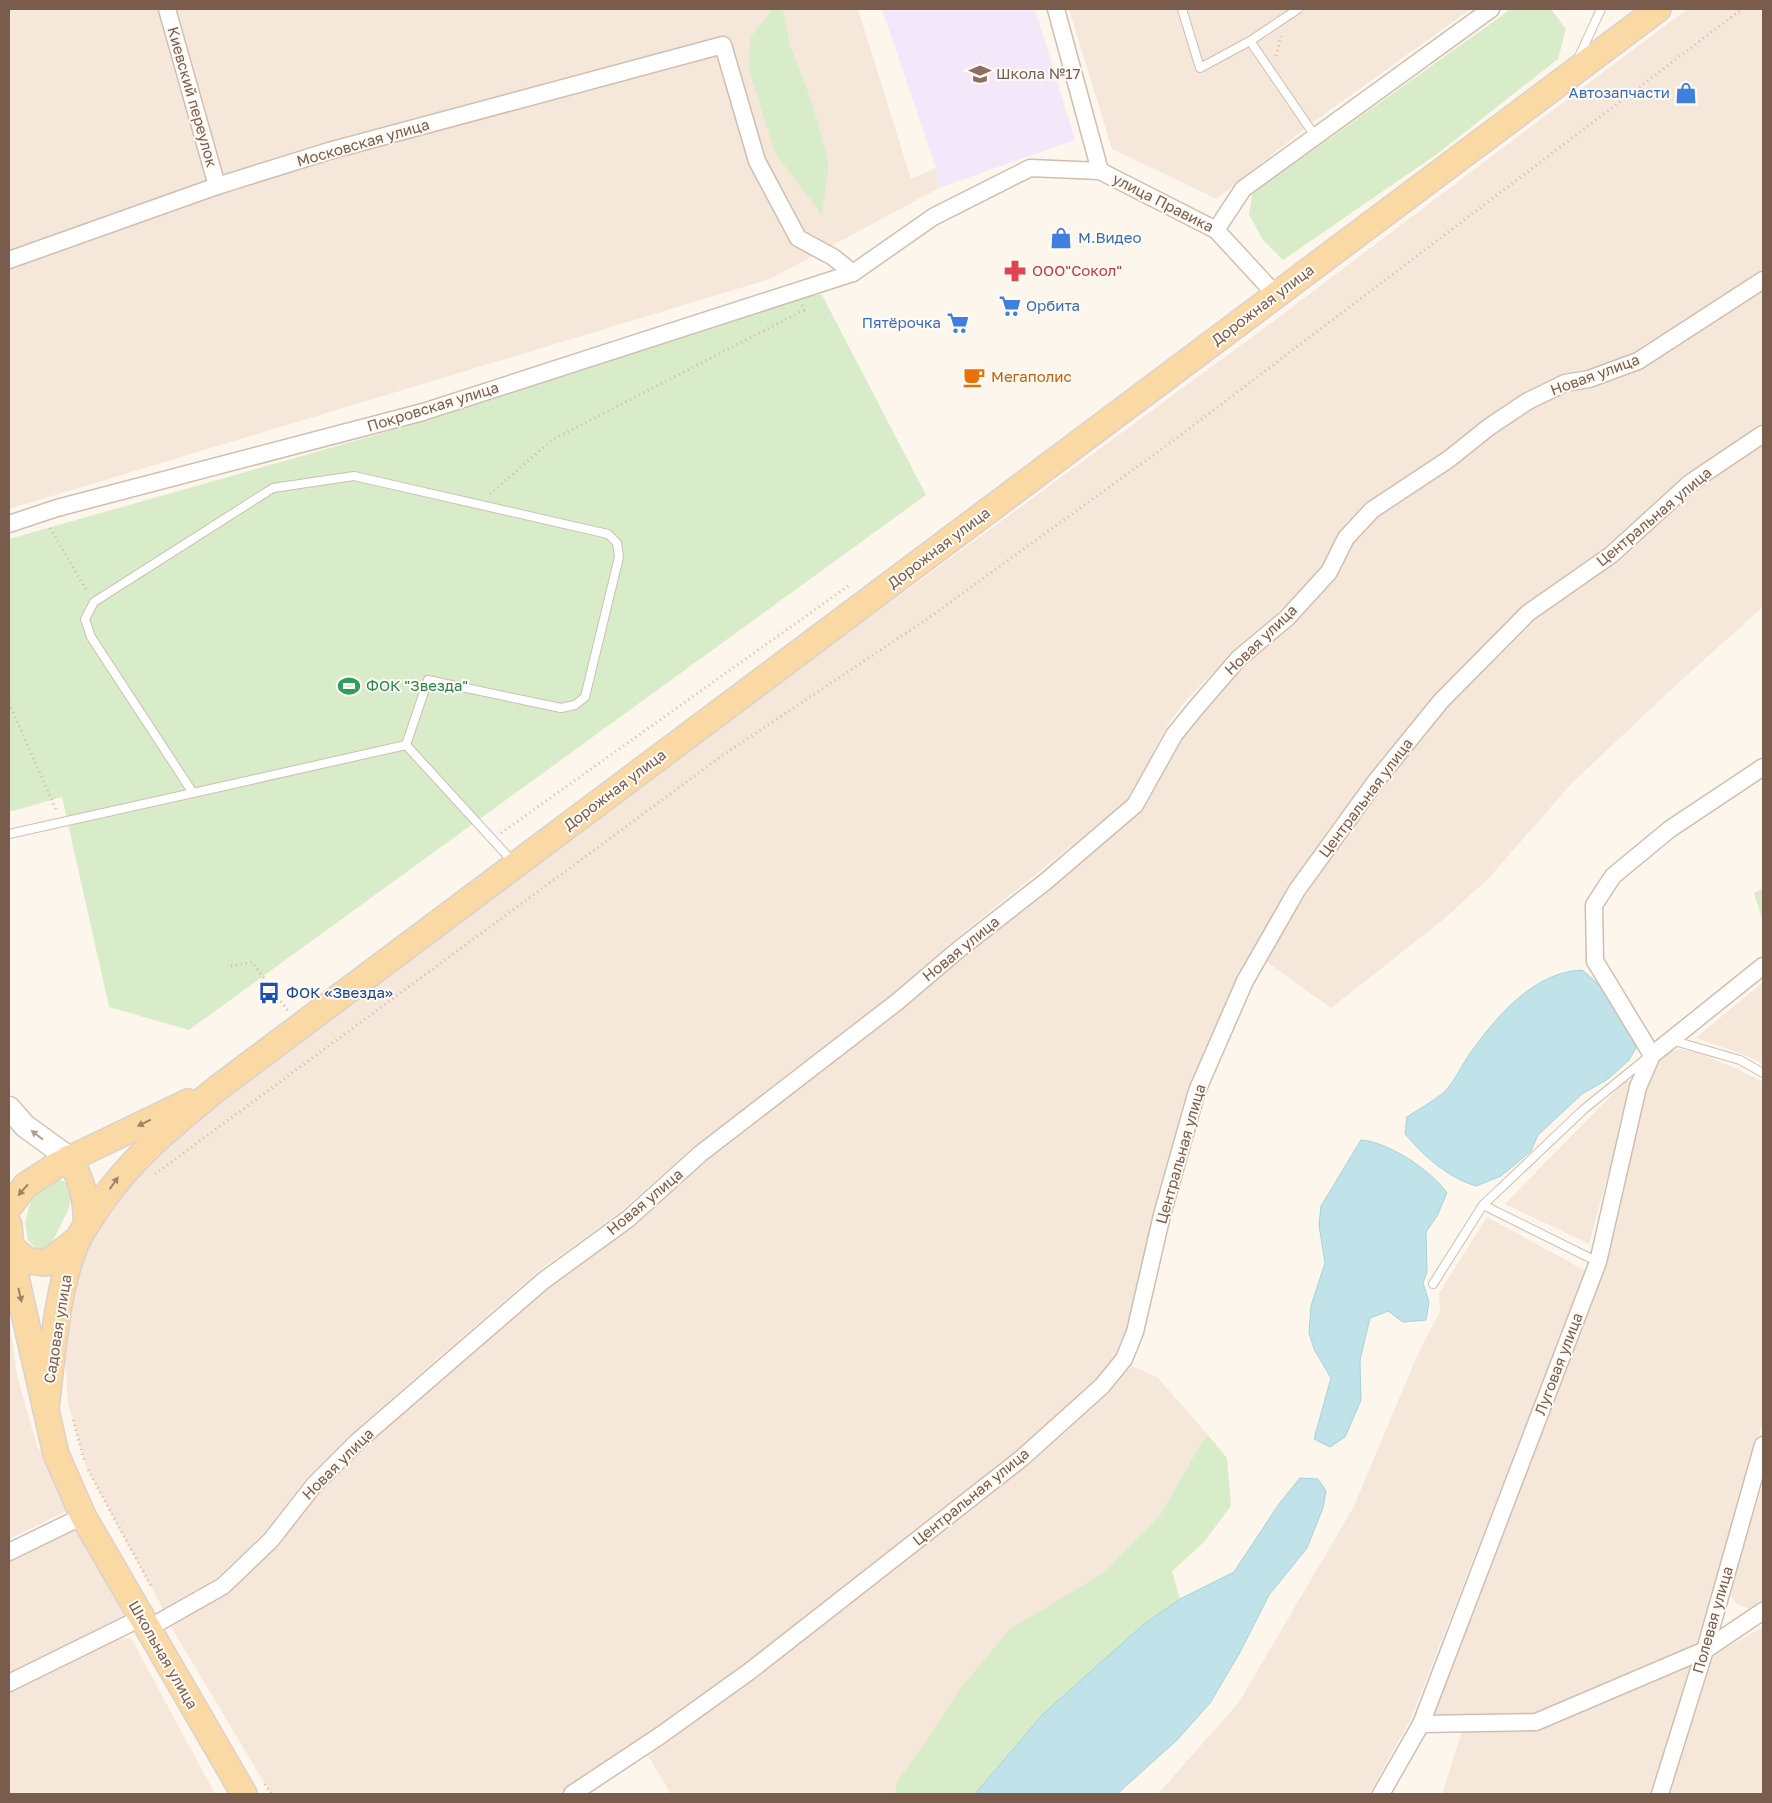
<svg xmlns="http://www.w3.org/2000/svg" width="1772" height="1803" viewBox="0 0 1772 1803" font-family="'Golos Text',sans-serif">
  <rect width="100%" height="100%" fill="#fdf6ec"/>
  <!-- residential -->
  <g fill="#f5e8da">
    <path d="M9,9h764l-22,27 70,178 8,-51 -17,-61 -22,-57 -7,-36h75l53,170 25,-11 3,20 -169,91 -761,230z"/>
    <path d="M1069,9h402l-163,117 -91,73 -105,-50z"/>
    <path d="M1687,9h76v264l-127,84 -50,18 -138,77 -81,54 -45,67 -90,81 -45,45 -17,22 -43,80 -173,139 -63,56 -199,152 -73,65 -82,59 -185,161 -46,46 -42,54 -47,45 -54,31 -77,-142 -18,-64 -3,-44 1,-40 8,-33 16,-42 14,-30 49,-63 614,-458 496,-364z"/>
    <path d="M1763,288v139l-156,122 -84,60 -89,87 -64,81 -131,199 -111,355 -11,27 -20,24 -80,72 -271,212 -90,64 -98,64h-287l-101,-169 151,-136 43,-42 183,-159 154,-125 98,-74 103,-81 60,-51 88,-67 91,-80 40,-70 20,-28 174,-197 116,-83 40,-25z"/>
    <path d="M1763,444v163l-87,78 -105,99 -83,95 -44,40 -113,89 -66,-47 38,-68 79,-107 64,-80 84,-85 86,-60 80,-72z"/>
    <path d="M1763,982v82l-18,-9 -49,-17z"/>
    <path d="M1680,1049l22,5 33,14 28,14v339l-23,73 -40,152 -164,70 -106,2 176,-452 39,-175 14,-30 9,-9z"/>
    <path d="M1634,1080l-45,164 -84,-40 120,-123z"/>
    <path d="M1487,1217l99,54 -176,450 -41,73h-211l81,-92 114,-194 67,-159 20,-37 -1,-19z"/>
    <path d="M9,1320l8,55 20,71 36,62 -64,31z"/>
    <path d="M1130,1365l27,12 51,58 -9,12 -39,68 -57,58 -41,25 -136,144 -29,39 -2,13h-224l-23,-38 105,-79 272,-212 82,-73z"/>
    <path d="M1763,1483v119l-13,7 -15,-6 -6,-12z"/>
    <path d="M76,1526l50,93 -117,59v-118z"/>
    <path d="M1763,1627v167h-95l40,-136z"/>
    <path d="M131,1638l84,156h-206v-103l103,-52z"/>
    <path d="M1695,1661l-43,133h-210l20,-63h75z"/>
  </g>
  <!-- education -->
  <path fill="#f3e8fa" d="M882,9h153l40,131 -136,48 -3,-20z"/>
  <!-- green -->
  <g fill="#d8ecc9">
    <path d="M773,9h10l7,36 22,57 17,61 -7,52 -47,-62 -27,-87 3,-30z"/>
    <path d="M1511,9h40l15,20 -8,30 -121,95 -154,106 -20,-20 -14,-25 3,-21z"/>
    <path d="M810,295h12l104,200 -737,535 -80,-23 -47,-210 -53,15v-273l416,-118z"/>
    <path d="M1763,888v34l-9,-29z"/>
    <path d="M57,1178l15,8 -3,22 -20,41 -9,4 -12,-13 -3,-18 6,-22 11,-13z"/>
    <path d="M1208,1435l19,23 4,48 -27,36 -32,29 8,28 -37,26 -100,89 -68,80h-80l2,-13 29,-39 33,-52 51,-61 93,-56 57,-58 39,-68z"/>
  </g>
  <!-- water -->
  <g fill="#bfe3e8" stroke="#a5d3da">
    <path d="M1582,970c24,18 46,50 54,78l-7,12 -21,19 -26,15 -44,41 -7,16 -30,25 -25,10c-29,-9 -51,-29 -71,-52l2,-17c12,-8 25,-15 36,-24 10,-9 18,-26 26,-38 26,-37 64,-83 113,-85z"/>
    <path d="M1361,1140c27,2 70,30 86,53l-10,23 -11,16 1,40 -4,11 6,19 -3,18 -23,2 -15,-11 -18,7 -10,42 1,40 -16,37 -15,10 -16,-8 17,-61 -17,-29 -5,-16 2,-27 14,-43 -6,-38 2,-19z"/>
    <path d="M1300,1478l18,1 8,12 -3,17 -16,40 -38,47 -30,59 -29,49 -33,37 -60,54h-142l68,-80 100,-89 37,-26 54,-27 45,-68z"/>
  </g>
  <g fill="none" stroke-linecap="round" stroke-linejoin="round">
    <!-- service casing -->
    <g stroke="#d1beb0" stroke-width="10">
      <g id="service">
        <path d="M1182,9l18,59 50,-27 48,-32"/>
        <path d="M1250,41l65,95"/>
        <path d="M1578,59l23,-50"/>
        <path d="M406,745l-213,48 -102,-156 -6,-18 9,-17 179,-114 81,-12 254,58 9,9 2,14 -34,140 -10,8 -14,3 -133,-28 -22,65 108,118"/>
        <path d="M9,834l184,-41"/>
        <path d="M1671,1040l69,20 23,13"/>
        <path d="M1483,1205l100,-95 64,-52"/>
        <path d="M1433,1284l50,-79 115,57"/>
      </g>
    </g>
    <!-- minor casing -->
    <g stroke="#d1beb0" stroke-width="19">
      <g id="minor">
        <path d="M167,9l50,177"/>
        <path d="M1056,9l44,162 116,59 60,65"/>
        <path d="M1216,230l27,-41 248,-180"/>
        <path d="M9,260l208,-74 112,-35 394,-106 34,116 41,77 35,19 20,16 80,-56 97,-49 70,3"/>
        <path d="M9,524l48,-16 366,-96 430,-139"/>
        <path d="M1652,1055l-57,-94 -1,-56 19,-29 57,-47 93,-62"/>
        <path d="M9,1552l74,-36"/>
        <path d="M147,1629l76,-43 48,-46 43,-55 44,-44 185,-160 85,-62 72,-65 197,-152 61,-52 87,-68 90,-77 39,-70 21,-26 44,-51 48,-40 42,-46 17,-34 26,-28 77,-51 40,-32 39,-26 37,-18 24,-4 49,-18 125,-81"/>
        <path d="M9,1683l132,-65"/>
        <path d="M1421,1724l115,-2 169,-72 58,-39"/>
        <path d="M572,1794l89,-59 89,-64 272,-213 80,-72 22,-27 11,-27 27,-117 35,-124 48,-110 52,-91 79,-109 65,-80 87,-88 83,-58 79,-72 73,-49"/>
        <path d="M1381,1794l40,-70 177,-462 40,-175 14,-32 111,-89"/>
        <path d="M1660,1794l45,-144 58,-205"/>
      </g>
    </g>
    <!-- secondary casing -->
    <g stroke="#d6c0b0" stroke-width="25">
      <path id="secondary" d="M9,1108l16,18 44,32"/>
    </g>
    <!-- primary casing -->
    <g stroke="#dad1cd" stroke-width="28">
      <g id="primary">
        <path d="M69,1158c14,23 16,39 18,65"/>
        <path d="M9,1207l17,-22 31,-20 131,-63"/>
        <path d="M9,1225l3,35 44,194 27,62 161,278"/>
        <path d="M11,1247l17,14 19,2 31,-24"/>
        <path d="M46,1408c7,-53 9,-111 29,-162 6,-15 16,-28 25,-42 34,-49 74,-80 119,-117l1439,-1078"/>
      </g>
    </g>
    <!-- path -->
    <g stroke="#d9b8a5" stroke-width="3" stroke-dasharray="1 4" stroke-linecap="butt">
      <path d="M1276,56l5,-20"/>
      <path d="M490,494l62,-54 252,-130 -2,-5"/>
      <path d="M50,528l37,63"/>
      <path d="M9,703l48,109"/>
      <path d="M501,833l350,-249"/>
      <path d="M231,966l21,-4 36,49"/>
      <path d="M155,1174l568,-419 204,-136 250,-181 565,-429"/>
      <path d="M73,1420l11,40"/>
      <path d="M88,1470l63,116"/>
      <path d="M265,1784l6,10"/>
    </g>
    <!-- service -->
    <use href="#service" stroke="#fff" stroke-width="8"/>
    <!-- minor -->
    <use href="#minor" stroke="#fff" stroke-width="16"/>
    <!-- secondary -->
    <use href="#secondary" stroke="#fff" stroke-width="22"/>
    <!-- primary -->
    <use href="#primary" stroke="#fbd9a5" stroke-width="25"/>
  </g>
  <!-- one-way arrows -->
  <defs><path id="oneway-solid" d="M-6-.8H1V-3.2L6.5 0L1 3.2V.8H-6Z" transform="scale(1.25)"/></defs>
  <g fill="#a18267">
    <use href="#oneway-solid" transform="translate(144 1123) rotate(154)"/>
    <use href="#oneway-solid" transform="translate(114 1183) rotate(-55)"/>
    <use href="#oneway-solid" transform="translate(23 1190) rotate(131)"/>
    <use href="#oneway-solid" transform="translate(20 1295) rotate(77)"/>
  </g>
  <use fill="#af9d94" href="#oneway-solid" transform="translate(37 1135) rotate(-143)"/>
  <!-- icons -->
  <defs>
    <g id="school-bare" transform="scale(1.725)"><path d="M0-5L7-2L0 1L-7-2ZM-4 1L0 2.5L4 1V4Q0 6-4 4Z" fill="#8d6e63" stroke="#fffaf3" stroke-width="2.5" paint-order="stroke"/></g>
    <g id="shop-bare" transform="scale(1.725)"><path d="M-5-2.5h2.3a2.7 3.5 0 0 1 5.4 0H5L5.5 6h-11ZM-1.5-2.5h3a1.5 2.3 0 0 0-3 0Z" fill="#3f7fe0" stroke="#fffaf3" stroke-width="2.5" paint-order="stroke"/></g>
    <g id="pharmacy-bare" transform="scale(1.725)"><path d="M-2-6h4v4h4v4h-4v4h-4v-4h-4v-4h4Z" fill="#e0444e" stroke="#fffaf3" stroke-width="2.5" paint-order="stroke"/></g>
    <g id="supermarket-bare" transform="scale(1.725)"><path d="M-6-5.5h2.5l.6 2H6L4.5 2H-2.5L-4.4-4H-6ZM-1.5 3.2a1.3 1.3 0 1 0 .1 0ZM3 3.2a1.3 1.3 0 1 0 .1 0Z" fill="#3f7fe0" stroke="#fffaf3" stroke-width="2.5" paint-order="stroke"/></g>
    <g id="cafe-bare" transform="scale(1.725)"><path d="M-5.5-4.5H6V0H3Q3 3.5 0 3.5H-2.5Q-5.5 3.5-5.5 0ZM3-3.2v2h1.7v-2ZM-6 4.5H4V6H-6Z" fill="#e8710a" stroke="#fffaf3" stroke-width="2.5" paint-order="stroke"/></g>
    <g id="stadium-bare" transform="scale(1.725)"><path d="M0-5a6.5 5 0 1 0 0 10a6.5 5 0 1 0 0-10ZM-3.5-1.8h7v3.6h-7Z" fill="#2e9e5b" stroke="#fffaf3" stroke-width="2.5" paint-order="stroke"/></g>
    <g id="bus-bare" transform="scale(1.725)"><path d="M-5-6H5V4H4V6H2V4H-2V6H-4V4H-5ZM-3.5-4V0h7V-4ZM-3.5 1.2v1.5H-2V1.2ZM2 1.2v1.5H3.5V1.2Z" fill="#1a4fb4" stroke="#fffaf3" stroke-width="2.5" paint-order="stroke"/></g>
  </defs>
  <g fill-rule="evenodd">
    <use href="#school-bare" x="980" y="74"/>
    <use href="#shop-bare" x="1686" y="93"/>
    <use href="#shop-bare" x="1061" y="238"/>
    <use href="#pharmacy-bare" x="1015" y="271"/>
    <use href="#supermarket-bare" x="1010" y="306"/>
    <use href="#supermarket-bare" x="958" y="323"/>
    <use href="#cafe-bare" x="974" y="377"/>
    <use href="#stadium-bare" x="349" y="686"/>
    <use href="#bus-bare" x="269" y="993"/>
  </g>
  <g text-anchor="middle" stroke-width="4" stroke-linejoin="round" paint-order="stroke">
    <!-- education labels -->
    <g font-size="15" fill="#785e54" stroke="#fffaf3" text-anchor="start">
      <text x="996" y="79">Школа №17</text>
    </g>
    <!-- shop labels -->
    <g font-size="15" fill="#366cbe" stroke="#fffaf3" text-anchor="end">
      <text x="1670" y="98">Автозапчасти</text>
      <text x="1078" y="243" text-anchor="start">М.Видео</text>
      <text x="1026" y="311" text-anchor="start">Орбита</text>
      <text x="941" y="328">Пятёрочка</text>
    </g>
    <!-- street labels -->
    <g font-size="15" fill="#7a5c4d" stroke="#fffaf3">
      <text transform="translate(192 97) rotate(74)" y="5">Киевский переулок</text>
      <text transform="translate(363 143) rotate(-16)" y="5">Московская улица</text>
      <text transform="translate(1163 203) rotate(27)" y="5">улица Правика</text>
      <text transform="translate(1263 305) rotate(-37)" y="5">Дорожная улица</text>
      <text transform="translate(1595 375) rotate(-20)" y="5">Новая улица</text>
      <text transform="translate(433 407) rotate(-17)" y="5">Покровская улица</text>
      <text transform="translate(1654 517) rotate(-40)" y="5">Центральная улица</text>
      <text transform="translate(939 548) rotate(-37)" y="5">Дорожная улица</text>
      <text transform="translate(1261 640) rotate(-44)" y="5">Новая улица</text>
      <text transform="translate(615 790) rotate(-37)" y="5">Дорожная улица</text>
      <text transform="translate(1366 798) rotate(-53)" y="5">Центральная улица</text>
      <text transform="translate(961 949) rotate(-39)" y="5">Новая улица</text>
      <text transform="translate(1181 1154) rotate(-74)" y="5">Центральная улица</text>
      <text transform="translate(645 1202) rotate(-40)" y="5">Новая улица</text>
      <text transform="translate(58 1329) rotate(-81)" y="5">Садовая улица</text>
      <text transform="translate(1559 1364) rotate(-69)" y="5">Луговая улица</text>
      <text transform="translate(338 1464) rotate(-45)" y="5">Новая улица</text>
      <text transform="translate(971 1497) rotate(-39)" y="5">Центральная улица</text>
      <text transform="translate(1713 1620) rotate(-74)" y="5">Полевая улица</text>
      <text transform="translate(163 1655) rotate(60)" y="5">Школьная улица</text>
    </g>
    <!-- health labels -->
    <g font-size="15" fill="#be3a42" stroke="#fffaf3" text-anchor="start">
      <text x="1032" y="276">ООО"Сокол"</text>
    </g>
    <!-- food labels -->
    <g font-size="15" fill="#c56008" stroke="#fffaf3" text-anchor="start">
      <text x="991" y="382">Мегаполис</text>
    </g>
    <!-- leisure labels -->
    <g font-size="15" fill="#27864d" stroke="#fffaf3" text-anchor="start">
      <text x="366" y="691">ФОК "Звезда"</text>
    </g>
    <!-- transit labels -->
    <g font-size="15" fill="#164399" stroke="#fffaf3" text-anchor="start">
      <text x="286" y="998">ФОК «Звезда»</text>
    </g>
  </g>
  <!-- border -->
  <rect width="1772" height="1803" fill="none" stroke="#7a5c4d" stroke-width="20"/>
</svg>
